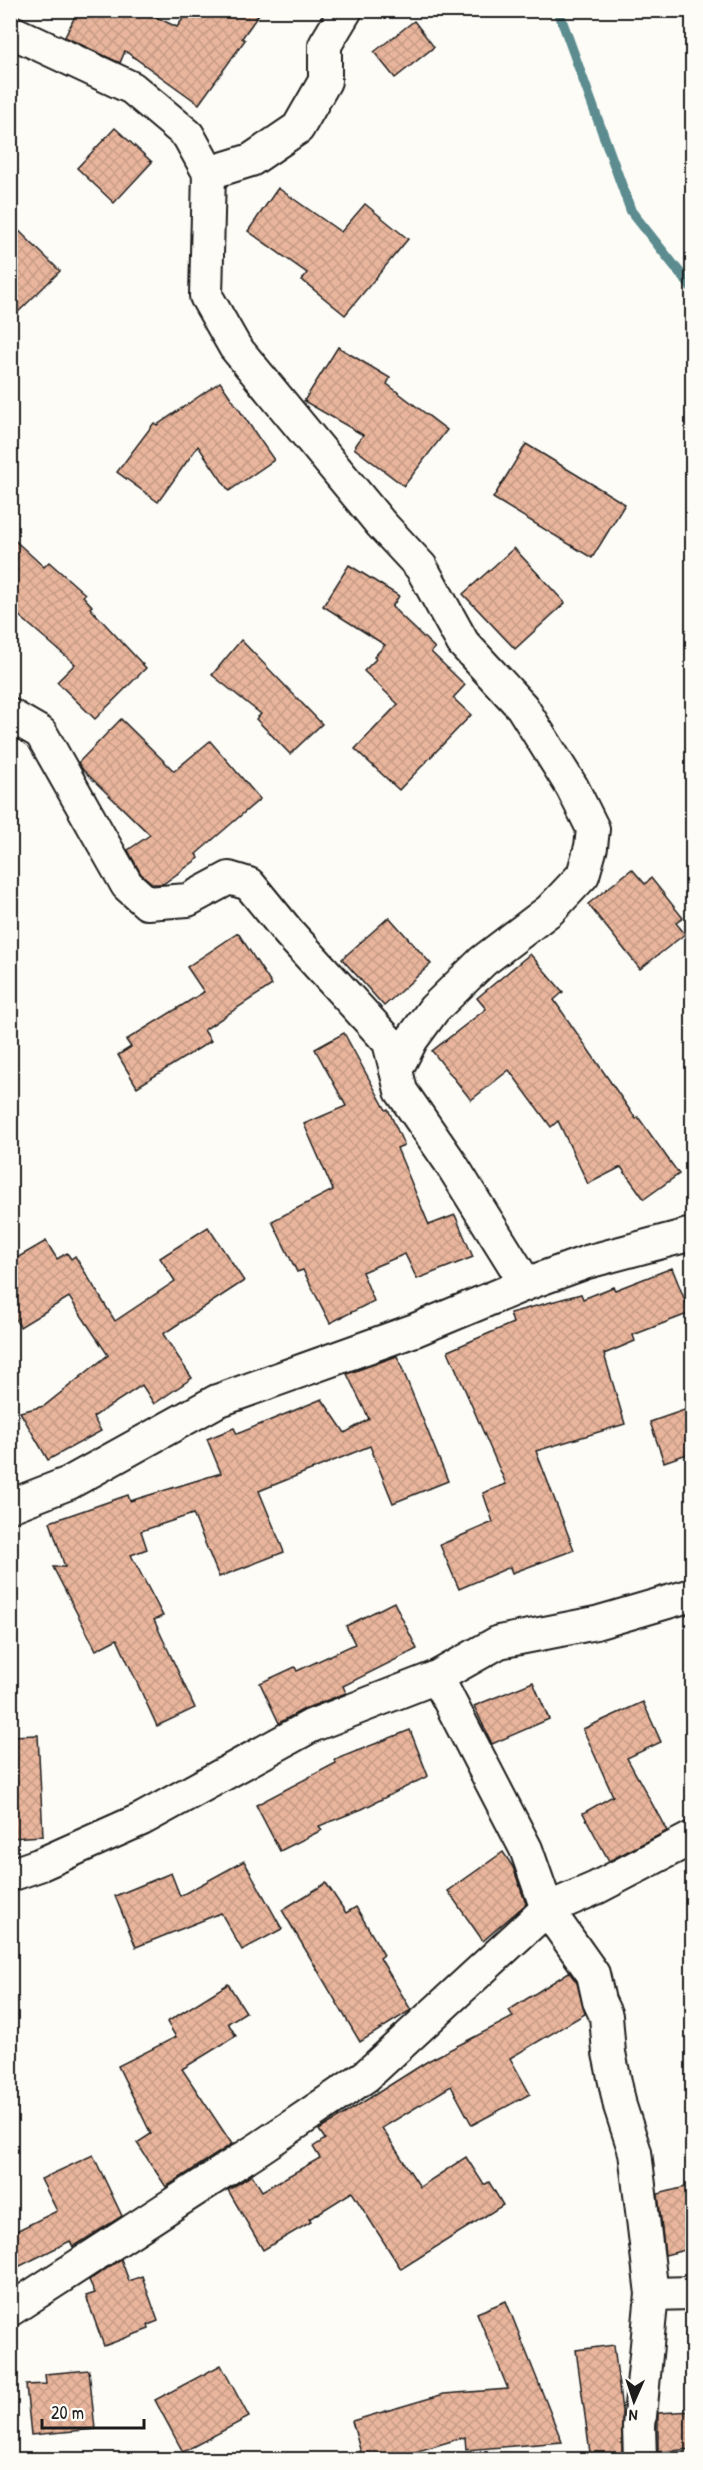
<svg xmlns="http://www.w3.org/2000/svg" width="703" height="2470" viewBox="0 0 703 2470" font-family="'Patrick Hand',sans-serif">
  <defs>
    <pattern id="building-cross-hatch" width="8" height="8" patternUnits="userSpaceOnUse" patternTransform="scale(1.5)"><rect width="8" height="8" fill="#e9b59c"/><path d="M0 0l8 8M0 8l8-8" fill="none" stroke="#c79b86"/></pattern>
  </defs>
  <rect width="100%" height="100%" fill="#fdfcf7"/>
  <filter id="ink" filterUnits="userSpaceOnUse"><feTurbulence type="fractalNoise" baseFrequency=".0167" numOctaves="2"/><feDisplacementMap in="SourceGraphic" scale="12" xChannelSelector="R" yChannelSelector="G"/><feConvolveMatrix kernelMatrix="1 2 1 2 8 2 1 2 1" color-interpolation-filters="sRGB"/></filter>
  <g filter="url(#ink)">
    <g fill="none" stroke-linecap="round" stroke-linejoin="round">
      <!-- stream -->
      <path stroke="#5b8c8f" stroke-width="10" d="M558,10l73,201 61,77"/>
    </g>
    <!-- building -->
    <g fill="url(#building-cross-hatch)" stroke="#1c1c1c" stroke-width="1.5">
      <path d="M78,10h63l36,17 12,-17h73l-20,28 3,2 -46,64 -74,-53 -5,12 -55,-26z"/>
      <path d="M414,21l20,26 -39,31 -21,-26z"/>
      <path d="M115,128l37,34 -38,41 -37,-35z"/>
      <path d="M278,188l63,44 24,-28 43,35 -63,76 -43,-35 5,-7 -59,-42z"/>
      <path d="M10,222l50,49 -50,49z"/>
      <path d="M338,347l52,31 -3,6 60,46 -43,56 -50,-38 9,-13 -59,-34z"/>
      <path d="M220,382l54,78 -45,31 -31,-45 -40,56 -41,-30 37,-49 3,2z"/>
      <path d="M526,444l99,60 -33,54 -99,-60z"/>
      <path d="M10,536l34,31 5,-5 36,32 -2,2 9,10 -2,2 56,60 -51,51 -38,-37 18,-18 -65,-56z"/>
      <path d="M514,548l51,55 -50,46 -52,-55z"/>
      <path d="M349,565l50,31 -7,11 43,41 -4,4 34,33 -12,13 18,17 -72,75 -44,-41 43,-45 -34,-33 12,-12 -2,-2 11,-12 -62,-39z"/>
      <path d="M241,640l81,84 -32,30 -34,-35 5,-5 -49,-39z"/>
      <path d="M121,719l53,52 36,-30 50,58 -64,55 3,4 -36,26h-10l-12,-10 -13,-24 22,-15 -67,-65 -5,-7z"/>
      <path d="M632,869l13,15 6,-6 32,40 -7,5 9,11 -45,35 -52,-65z"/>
      <path d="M389,917l42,47 -47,42 -42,-47z"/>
      <path d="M238,933l34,52 -68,45 7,11 -74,46 -19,-32 13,-8 -5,-7 78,-48 -17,-25z"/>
      <path d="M530,954l33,38 -9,8 82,119 2,-2 41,57 -35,25 -23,-32 -33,17 -30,-63 -7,6 -42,-57 -38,30 -39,-49 54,-42 -9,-11z"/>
      <path d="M344,1033l42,77 2,-1 16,36 -7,3 32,77 26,-10 18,42 -56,22 -12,-25 -43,18 12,29 -44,22 -27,-53 -6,2 -25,-51 61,-31 -29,-66 42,-18 -31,-57z"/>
      <path d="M208,1227l36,54 -81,53 29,44 -38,26 -12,-19 -49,32 8,14 -53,29 -28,-48 24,-6 64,-51 -39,-58 -49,30 -10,-17v-48l36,-21 11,18 10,-6 4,6 4,-3 40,65 60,-40 -15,-23z"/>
      <path d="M672,1268l18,45 -57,22 2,6 -31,13 21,70 -89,27 38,99 -62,23 -2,-6 -51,22 -19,-44 53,-23 -10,-29 23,-9 -58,-133 65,-28 -3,-10 71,-19 2,5 30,-12 2,3z"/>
      <path d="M397,1356l51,125 -55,22 -23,-57 -111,45 25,61 -65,25 -26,-63 -52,17 6,18 -16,6 32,61 -9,4 41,88 -38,18 -40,-87 -21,11 -43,-83h12l-15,-45 78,-27 2,6 91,-28 -14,-34 27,-11 3,6 85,-35 23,34 24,-14 -22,-45z"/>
      <path d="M693,1407v45l-29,10 -14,-40z"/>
      <path d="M394,1602l23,47 -74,37 3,7 -42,16 -25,14 -19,-40 35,-16 2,4 58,-27 -9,-18z"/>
      <path d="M533,1682l16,37 -57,25 -18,-38z"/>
      <path d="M643,1702l18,40 -34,16 40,73 -58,30 -26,-48 30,-17 -30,-67z"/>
      <path d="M410,1730l18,46 -66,33 -43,17 3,4 -42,21 -24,-46 80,-42 -2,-3z"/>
      <path d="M38,1735l5,101 -33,2v-102z"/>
      <path d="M503,1852l10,15 13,37 -43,37 -35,-50z"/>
      <path d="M244,1861l38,68 -40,21 -21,-37 -85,34 -21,-51 56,-23 9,23z"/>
      <path d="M326,1883l20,30 10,-6 28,48 -4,3 31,52 -51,32 -78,-132z"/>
      <path d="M569,1972l8,11 8,31 -75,44 20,36 -58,31 -21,-39 -69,42 38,59 46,-30 18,28 5,-3 14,23 -102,64 -49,-77 -43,27 2,3 -48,28 -35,-60 24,-15 10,16 58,-33 -7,-11 12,-8 -6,-9 109,-69 85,-44 -4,-7z"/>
      <path d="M228,1984l18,28 -18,11 8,13 -54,33 50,75 -66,43 -29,-44 14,-9 -33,-68 58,-29 -9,-15z"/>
      <path d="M93,2155l29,61 -49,31 -3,-6 -60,30v-37l47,-23 -16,-32z"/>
      <path d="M693,2185v63l-28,7 -7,-61z"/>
      <path d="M121,2259l8,22 13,-5 16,45 -10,4 1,4 -45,17 -18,-50 9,-3 -6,-13z"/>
      <path d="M506,2301l56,141 -96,8 -1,-13 -77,23h-25l-11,-39 92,-27 64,-5 -31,-76z"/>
      <path d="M614,2345l8,66v43h-4v6h-27l-15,-110z"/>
      <path d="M221,2365l28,52 -66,35 -28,-52z"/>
      <path d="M89,2370l6,59 -64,6 -5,-50 20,-1 -1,-10z"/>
      <path d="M693,2411v38l-35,3v-39z"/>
    </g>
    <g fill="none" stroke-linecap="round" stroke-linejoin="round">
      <!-- minor casing -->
      <g stroke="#1c1c1c" stroke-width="36">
        <g id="minor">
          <path d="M10,31l122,57 56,47 21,38 -3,123 29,51 146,177 40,43 42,76 59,64 50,80 21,42 -2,18 -8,28 -33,35 -67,51 -49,48 -22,30 -16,31 5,21 49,71 76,122"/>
          <path d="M209,173l42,-13 47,-32 27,-47v-36l21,-35"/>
          <path d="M10,715l31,18 86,152 20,18 41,-3 41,-22 20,6 40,49 100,109 7,28"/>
          <path d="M10,1506l59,-23 148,-82 198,-71 111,-46 61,-22 105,-28"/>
          <path d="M437,1677l89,172 21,60 46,65 6,27 7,15 3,37 11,53 15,46 17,142 -13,132 1,34"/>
          <path d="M10,1875l29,-10 103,-46 169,-93 126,-49 62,-35 97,-19 96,-28"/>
          <path d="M652,2294l40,-1"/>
          <path d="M10,2310l251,-163 105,-71 181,-167 49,-21 96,-50"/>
        </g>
      </g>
      <!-- minor -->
      <use href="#minor" stroke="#fdfcf7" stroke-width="32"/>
    </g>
  </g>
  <!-- margin -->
  <rect width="703" height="2470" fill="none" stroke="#fdfcf7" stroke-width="36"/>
  <rect x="18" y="18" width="667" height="2434" fill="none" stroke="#1c1c1c" stroke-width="2" filter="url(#ink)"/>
  <!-- north arrow -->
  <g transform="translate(634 2401) rotate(183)" stroke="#fdfcf7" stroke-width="4.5" paint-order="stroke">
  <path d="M0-4.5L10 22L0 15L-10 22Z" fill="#1c1c1c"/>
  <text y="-9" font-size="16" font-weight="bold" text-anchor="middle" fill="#1c1c1c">N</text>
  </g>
  <!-- scale -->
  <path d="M42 2419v9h102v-9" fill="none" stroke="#1c1c1c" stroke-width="3"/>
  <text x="51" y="2419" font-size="18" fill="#1c1c1c" stroke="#fdfcf7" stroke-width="4.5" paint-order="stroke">20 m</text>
</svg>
